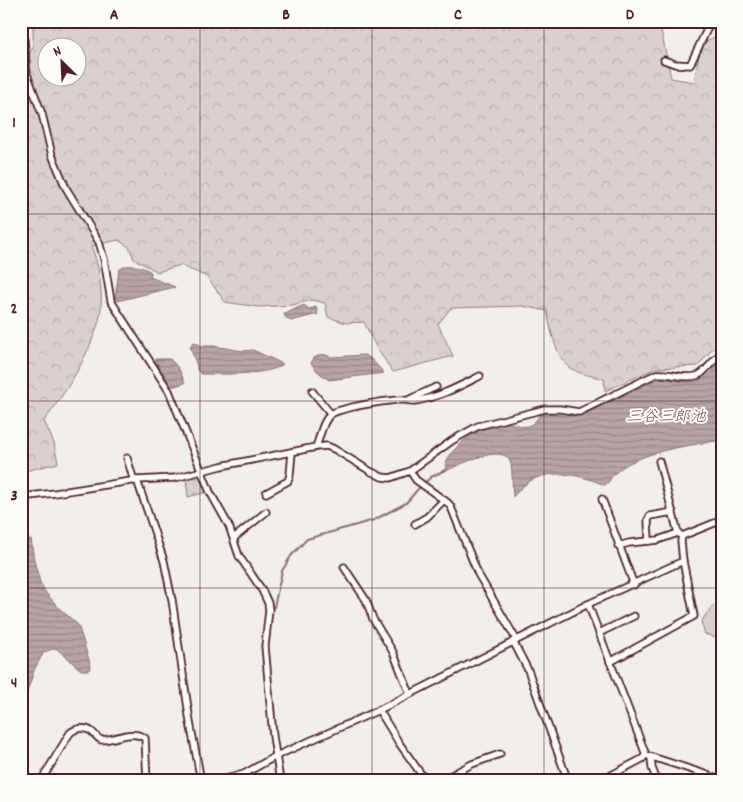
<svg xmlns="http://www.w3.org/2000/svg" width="743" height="802" viewBox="0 0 743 802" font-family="Dekko,'Klee One',sans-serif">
  <defs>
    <pattern id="forest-crowns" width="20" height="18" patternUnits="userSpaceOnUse" patternTransform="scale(1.25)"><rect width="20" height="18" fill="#d9d0cf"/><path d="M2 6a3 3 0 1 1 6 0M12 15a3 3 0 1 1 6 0" fill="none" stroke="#bcb2b2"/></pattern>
    <pattern id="cemetery-stones" width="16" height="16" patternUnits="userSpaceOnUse" patternTransform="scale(1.25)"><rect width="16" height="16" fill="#d9d0cf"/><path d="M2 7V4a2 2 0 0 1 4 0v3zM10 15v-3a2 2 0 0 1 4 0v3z" fill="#bcb2b2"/></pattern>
    <pattern id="water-rules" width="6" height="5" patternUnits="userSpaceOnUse" patternTransform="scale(1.25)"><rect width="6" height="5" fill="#b7a5a6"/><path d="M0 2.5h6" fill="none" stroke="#978687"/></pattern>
  </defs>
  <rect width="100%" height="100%" fill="#f2efeb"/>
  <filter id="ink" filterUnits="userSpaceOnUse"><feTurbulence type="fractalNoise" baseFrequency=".02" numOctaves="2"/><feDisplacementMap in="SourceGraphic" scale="10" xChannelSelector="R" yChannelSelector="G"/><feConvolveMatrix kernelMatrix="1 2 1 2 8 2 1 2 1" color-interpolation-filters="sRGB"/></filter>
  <g filter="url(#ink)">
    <!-- forest -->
    <g fill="url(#forest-crowns)" stroke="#92787d" fill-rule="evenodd">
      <path d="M33,21h626l12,57 23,4 7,-38 17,-9 4,6v306l-10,2 -14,17 -42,2 -51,23 -1,-12c-11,-3 -24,-5 -34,-11 -14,-9 -20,-41 -23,-57l-24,-5 -72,2 -13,16 15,32 -60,16 -17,-25 -12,-25 -18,1 -18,-6 -3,-14 -13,-3 -20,5 -34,2 -33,-5 -18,-25 -27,-12 -22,7 -24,-13 -5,-12 -11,-7 -27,6c9,19 14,58 7,78 -11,35 -32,68 -54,97l10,22 4,20 -37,9v-400l12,-26zM48,48h30v30h-30z"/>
      <path d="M712,606l10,1v38l-3,-6 -14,-5 -4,-12z"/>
    </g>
    <!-- cemetery -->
    <path fill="url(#cemetery-stones)" stroke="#92787d" d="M198,474l3,1 6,17 -19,5 -2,-19z"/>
    <!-- water -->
    <g fill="url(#water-rules)" stroke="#8b6f75">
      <path d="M125,266c11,-1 18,1 26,6l-1,5 25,10 -58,14 -2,-3 4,-28z"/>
      <path d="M304,305l5,4 7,-2 2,7 -27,7 -5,-3 -2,-4z"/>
      <path d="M193,342l9,4h12l29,5 10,-1 30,14c-13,12 -64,10 -82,10l-4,-4v-4l-7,-19z"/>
      <path d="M322,354l10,3 32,-2 6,3 14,15 -55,7 -12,-9 -6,-8 3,-5z"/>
      <path d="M155,359h15l9,10 6,14 -14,4z"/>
      <path d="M722,359v81c-29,5 -61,8 -88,21 -7,3 -14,7 -20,13 -4,4 -4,9 -10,11 -19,-9 -49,-16 -70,-6 -9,4 -15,11 -21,18 -1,-9 0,-28 -3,-36 -9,-18 -50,4 -62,9l-3,-5c8,-22 37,-39 59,-42 9,-1 16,5 24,3 5,-2 9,-6 11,-10l8,-3 21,3 15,-1 75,-36c8,-2 13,1 20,2 24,4 31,-4 44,-22z"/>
      <path d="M21,538l1,3 9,-2 3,21 6,22 6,11 14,16 18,16 13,41 -2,4h-8l-25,-22 -12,4 -9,16 -11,33 -3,-26z"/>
    </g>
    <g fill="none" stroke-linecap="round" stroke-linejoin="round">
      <!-- stream -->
      <path stroke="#8b6f75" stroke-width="2" d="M274,607l8,-36 9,-15 16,-17 67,-19 32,-17 12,-14 13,-12 16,-8"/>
      <!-- street casing -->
      <g stroke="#4a1f2b" stroke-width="9">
        <g id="street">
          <path d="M21,29l3,10 3,35 15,40 10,41 14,33 33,54 5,17 7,42 58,90 41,101 19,34 10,30 23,34 6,13 1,7 -4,36 8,90 7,45"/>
          <path d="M664,60l11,4 15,1 21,-44"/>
          <path d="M312,391l19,23"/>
          <path d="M410,399l26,-12"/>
          <path d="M316,447c4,-10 6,-25 14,-32 7,-7 62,-16 74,-15 4,0 7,1 11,1 23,-3 45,-15 65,-25"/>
          <path d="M127,458l7,23"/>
          <path d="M659,461l19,72 4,3"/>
          <path d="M410,471l6,9 32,23 3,4 27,67 38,65"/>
          <path d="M137,480l27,81 8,39 18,122 11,59"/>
          <path d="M266,493l22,-12 2,-6 2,-23"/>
          <path d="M21,497l34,-4 82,-13 38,-2 46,-12 95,-19 11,-1 7,3 36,22 12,6 8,1 20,-7 43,-31 25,-14 67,-17h15l19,3 77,-38c14,-2 34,8 46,-1 7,-6 12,-14 20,-20"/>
          <path d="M602,499l32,86"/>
          <path d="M415,524l12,-7 17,-17"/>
          <path d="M234,538l32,-26"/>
          <path d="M649,541l-1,-21 2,-4 23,-4"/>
          <path d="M618,546l11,-3 29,-3 20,-7"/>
          <path d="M344,567l22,33 7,19 20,33 17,42"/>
          <path d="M588,604l58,151 62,20 13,6"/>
          <path d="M599,633l35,-17"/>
          <path d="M513,641l15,29 40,111"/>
          <path d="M610,662l84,-46 -11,-55"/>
          <path d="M379,710l20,33 27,38"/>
          <path d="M651,757l1,11 5,13"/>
          <path d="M21,763l5,1 -2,17"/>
          <path d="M41,781l29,-48c5,-5 15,-6 21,-2 4,3 6,7 10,9 15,0 30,-11 44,-2l2,43"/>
          <path d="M218,781l26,-7 32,-18 103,-46 209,-106 95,-43 -2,-20 1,-5 40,-16"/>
          <path d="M440,781l32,-17 28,-10"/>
          <path d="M600,781l42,-22 4,-4"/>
        </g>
      </g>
      <!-- street -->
      <use href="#street" stroke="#fdfcf7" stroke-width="5.5"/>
    </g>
  </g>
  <!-- grid -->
  <path fill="none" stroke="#4a1f2b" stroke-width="1" stroke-opacity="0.55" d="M200,21v760M372,21v760M544,21v760M21,214h701M21,401h701M21,588h701"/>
  <g text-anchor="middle" stroke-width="4" stroke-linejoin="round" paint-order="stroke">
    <!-- water labels -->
    <g font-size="16" font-style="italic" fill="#704e56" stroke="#fdfcf7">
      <text x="666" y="421">三谷三郎池</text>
    </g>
  </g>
  <!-- margin -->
  <rect width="743" height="802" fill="none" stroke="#fdfcf7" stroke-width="55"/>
  <!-- north arrow -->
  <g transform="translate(62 62) rotate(336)"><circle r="24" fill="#fdfcf7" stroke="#b5a4a5"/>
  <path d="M0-4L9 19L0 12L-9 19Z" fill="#4a1f2b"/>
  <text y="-8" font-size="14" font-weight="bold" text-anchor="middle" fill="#4a1f2b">N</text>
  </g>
  <rect x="28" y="28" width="688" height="746" fill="none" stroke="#4a1f2b" stroke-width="2"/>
  <g font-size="16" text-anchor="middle" font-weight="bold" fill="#4a1f2b">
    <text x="114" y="19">A</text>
    <text x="286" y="19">B</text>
    <text x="458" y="19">C</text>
    <text x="630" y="19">D</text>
    <text x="14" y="127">1</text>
    <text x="14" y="313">2</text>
    <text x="14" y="500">3</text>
    <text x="14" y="687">4</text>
  </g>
</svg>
